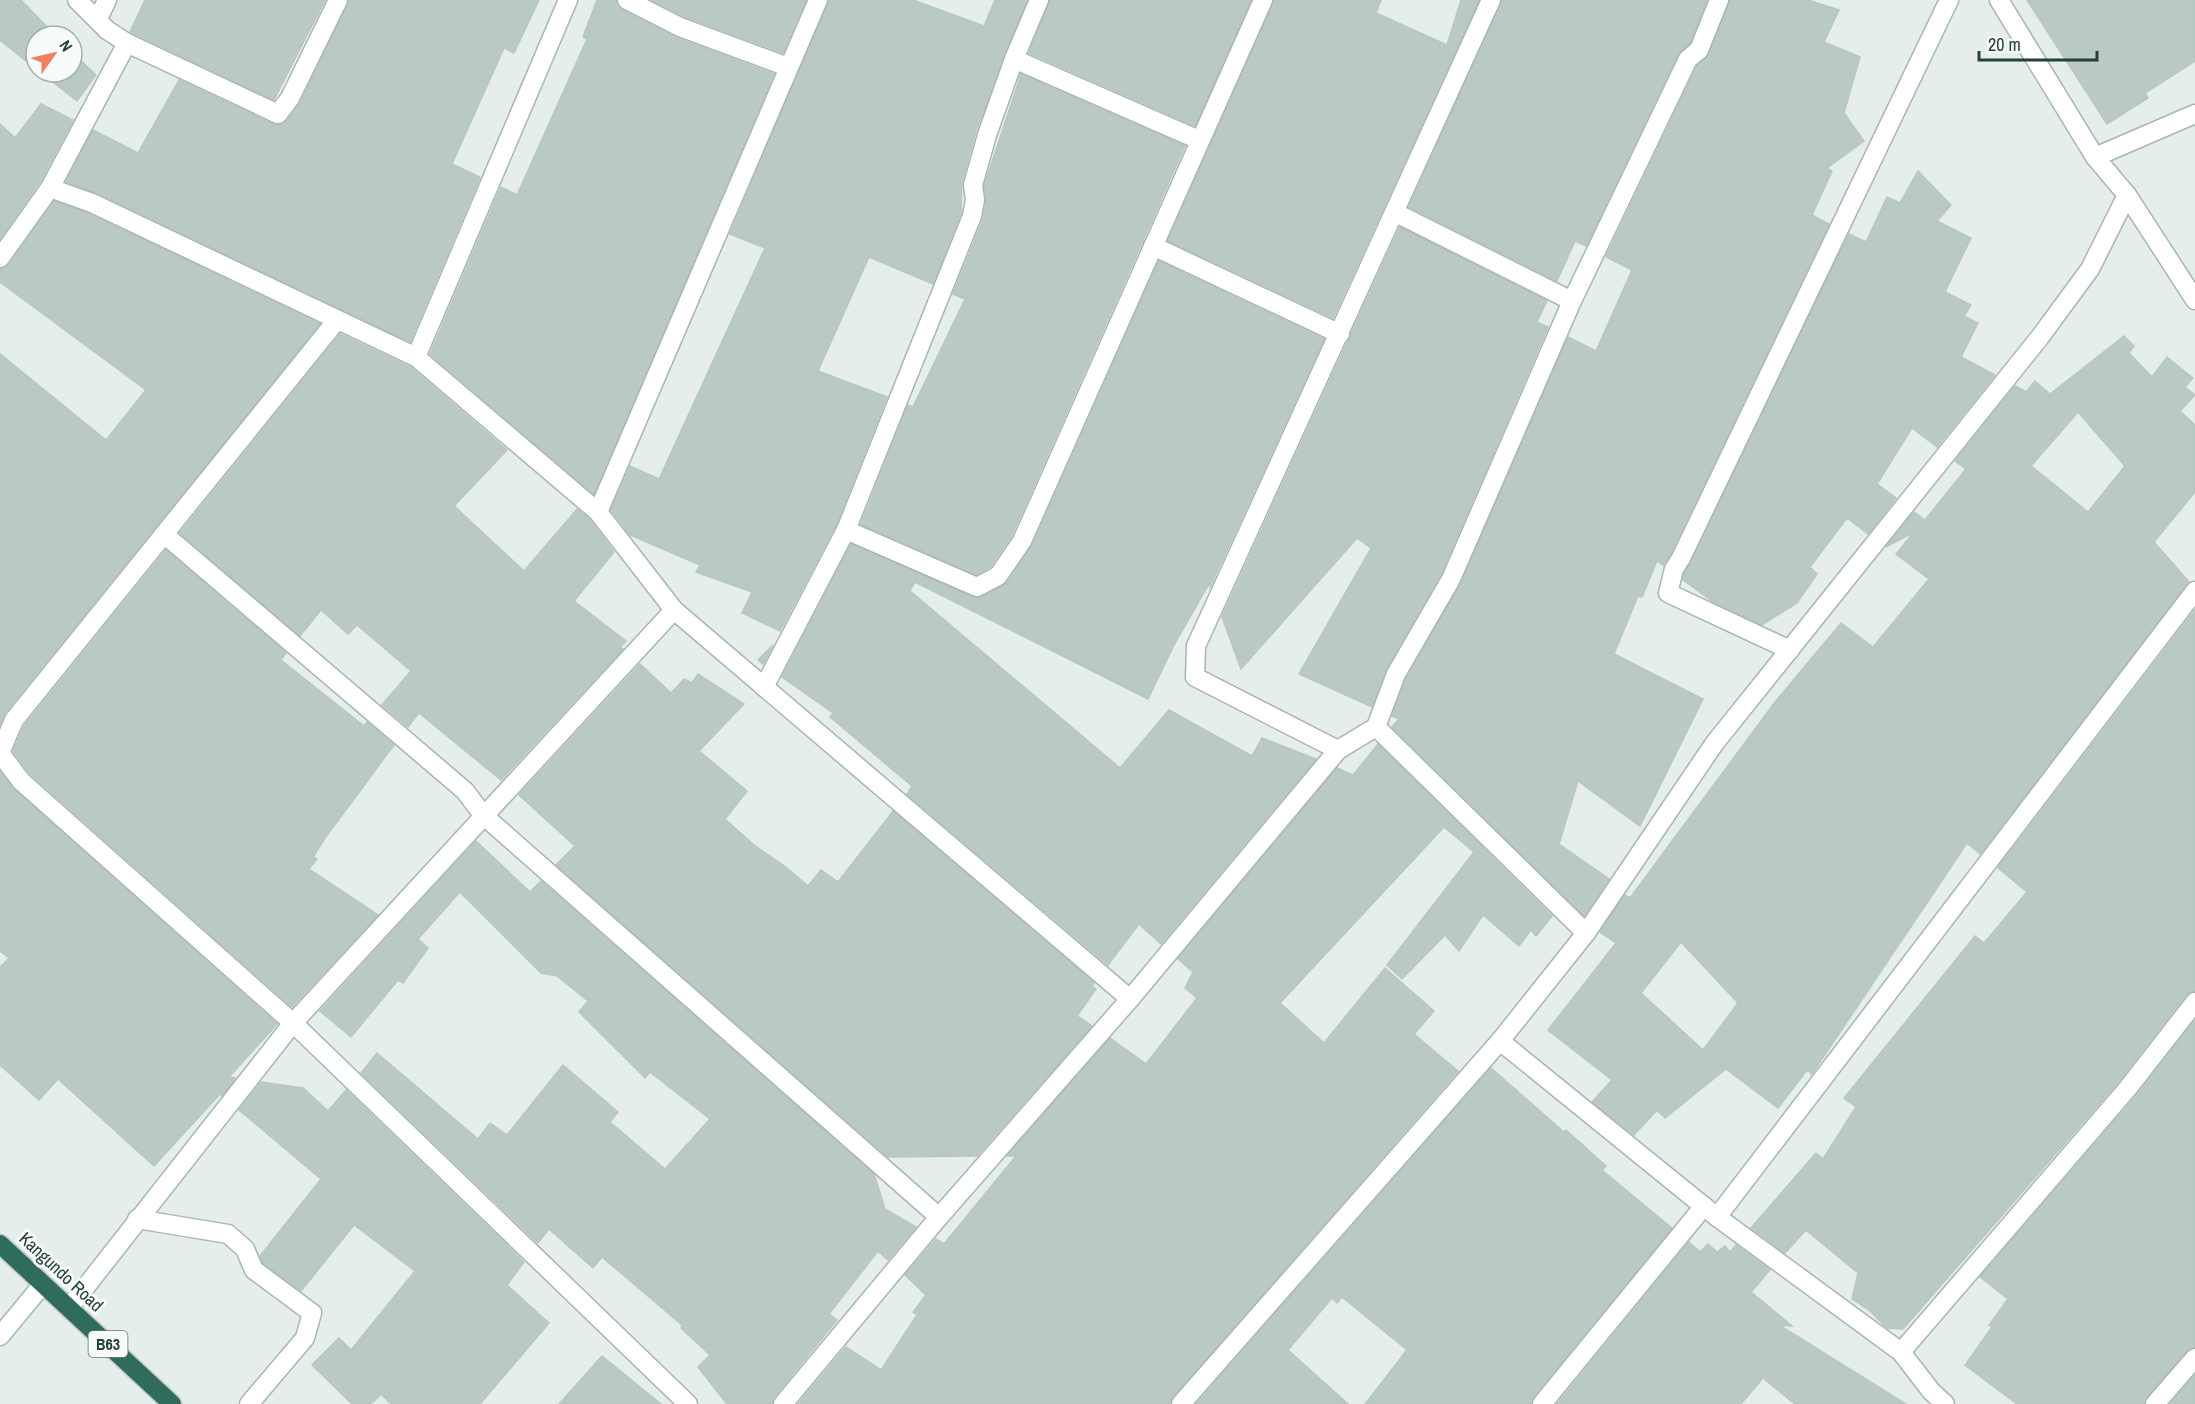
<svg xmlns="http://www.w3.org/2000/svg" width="2195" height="1404" viewBox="0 0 2195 1404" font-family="'Archivo Narrow',sans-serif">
  <rect width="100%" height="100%" fill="#e5eeea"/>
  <!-- building -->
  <g fill="#bac9c3" stroke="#b7c8c0" stroke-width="1.5" fill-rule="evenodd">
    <path d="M0,0h21l35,36h-20v33l-36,-29z"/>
    <path d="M145,0h180l-51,100 -144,-68z"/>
    <path d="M349,0h190l-25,53 -10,-5 -52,116 28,13 -70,165 -313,-149 -31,-11 27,-52 45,23 41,-73 94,44h11l16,-21z"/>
    <path d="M597,0h19l6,10 53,27 99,37 -180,420 -164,-140 71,-167 16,8 70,-156 -4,-2z"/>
    <path d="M652,0h154l-23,53 -98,-36z"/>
    <path d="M829,0h84l71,26 11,-26h32l-51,131 -14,51 -1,31 -28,71 -64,-27 -51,114 69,26 -51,128 -56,106 -38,-18 10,-21 -56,-20 4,-7 -70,-30 -19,-25 19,-44 29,13 106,-231 -35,-14z"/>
    <path d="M1050,0h201l-56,126 -166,-73z"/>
    <path d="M1274,0h107l-5,13 71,32 14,-45h18l-146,318 -165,-77z"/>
    <path d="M1502,0h205l-17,43 -12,11 -92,192 -11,-5 -18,40 -148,-74z"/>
    <path d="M1730,0h78l31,10 -15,32 36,15 -16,56 20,28 -37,27 5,3 -20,44 17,9 -158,329 -8,12 -6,-4 -15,36 -4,-1 -24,58 89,45 -63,127 -62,-45 -19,63 50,35 -25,37 -192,-189 7,-8 -7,-3 14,-37 55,-96 107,-246 28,14 36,-81 -26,-13 91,-191 12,-12z"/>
    <path d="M2027,0h168v61l-50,32 3,5 -41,26z"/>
    <path d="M72,52l24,23 -19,26 -37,-29h32z"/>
    <path d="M1021,74l164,72 -173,389 -22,32 -13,8 -116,-51 47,-119 5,2 52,-108 -12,-5 30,-74 3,-18 -2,-16z"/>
    <path d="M41,104l32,16 -33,62 -40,57v-115l15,14z"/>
    <path d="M1918,171l33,34 -14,16 34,17 -26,54 26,13 -7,11 14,7 -17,34 34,18 -58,72 -25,-19 -35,56 19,14 -28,36 -21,-16 -37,49 7,7 -20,29 -35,22 -50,-24 -29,-21 1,-7 165,-339 17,8 21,-45 13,6z"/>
    <path d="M54,201l34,12 232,111 -315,389 -5,11v-370l106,86 40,-50 -146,-108v-13l9,-4z"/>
    <path d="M1400,227l147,74 -10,21 11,5 -107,247 -55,95 -14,38 -73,-33 72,-126 -14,-10 -116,131 -19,-52z"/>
    <path d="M1159,261l165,78 -114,248 -1,-3 -35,61 -26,54 -233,-117 -5,9 210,177 49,-58 83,46 10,-18 54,21 -155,185 -22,-20 -31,41 -201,-171 5,-8 -82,-69 3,-4 -51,-36 69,-133 122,53h9l25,-14 25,-37z"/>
    <path d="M340,334l70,33 97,83 -53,56 70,65 53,-62 13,11 24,32 -40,49 52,40 -6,6 3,2 -122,131 -82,-67 -11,14 -26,-22 29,-34 -54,-46 -9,9 -27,-24 -21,26 -120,-103z"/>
    <path d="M2124,336l10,10 -5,7 23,24 15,-20 26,21 -8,9 10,8 -15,16 15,14v67l-41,50 35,40 -209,272 -13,-11 -155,231 -5,-4 -29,38 -52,-39 -61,49 -7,-7 2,-4 -26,28 -42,-33 20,-22 -64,-50 68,-87 -16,-11 25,-37 5,3 145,-196 66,-79 32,24 56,-68 -33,-25 18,-22 -28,15 28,-35 11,8 41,-51 -11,-8 60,-75 11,6 9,-11 15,13zM2078,412l47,54 -37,46 -57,-46zM1681,942l57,61 -35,47 -62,-57z"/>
    <path d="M166,550l120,103 -5,7 83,66 3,-4 27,23 -69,93 -12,19 4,2 -8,10 69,46 -86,92 -263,-234 -16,-22 11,-25z"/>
    <path d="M2195,610v381l-9,4 -67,86 -216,248 -16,-1 -18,-18 -17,-11 6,-26 -52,-43 -21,23 -34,-25 65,-75 7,6 33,-52 -12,-9 131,-162 9,7 43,-51 -29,-24z"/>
    <path d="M773,645l-10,19 -5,-4z"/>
    <path d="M640,664l31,29 13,-14 8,4 6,-9 46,30 -45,47 48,40 -22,28 29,26 33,23 21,18 13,-16 17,12 55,-71 201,172 -2,3 4,3 -19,27 15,10 -115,130 -89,1 -332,-292 19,-19 -56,-51z"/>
    <path d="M1378,744l174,172 -16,20 -5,-6 -12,16 -36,-31 -24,36 -14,-16 -43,44 -15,-14 87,-113 -30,-25 -164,176 44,40 61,-75 49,43 -20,23 44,37 -285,326 -3,7h-372l48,-57 35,23 36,-55 -4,-3 13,-17 -21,-20 31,-36 8,5 72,-88h-9l103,-118 36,26 51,-66 -12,-10 8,-16 -15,-13 159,-191 16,7z"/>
    <path d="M0,772l14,17 263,235 -48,53 6,1 -13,18 -2,-2 -66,72 -96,-87 -19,21 -39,-35v-98l9,-9 -9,-7z"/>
    <path d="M476,841l54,51 11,-11 333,293 11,35 31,18 -28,33 -10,-9 -49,63 8,6 -63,77 -2,7h-45l-29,-37 12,-12 -29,-27 1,-3 -80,-68 -9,11 -44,-39 -11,14 -177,-170 16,-20 101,86 12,-16 17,12 56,-70 55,47 -8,10 55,47 45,-50 -60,-47 -5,6 -66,-66 9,-11 -31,-25 -16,-3 -81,-81 -42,47 10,9 -25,35 -5,-3 -47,57 -31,-26z"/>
    <path d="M2195,1020v327l-8,4 -40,46 -3,7h-127l-52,-39 27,-38 -3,-2 19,-26 -28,-22 157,-182z"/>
    <path d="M1491,1068l73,64 2,-2 40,36 -4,4 70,58 -139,169 -2,7h-166l42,-54 -65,-53 -5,6 -5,-5 -44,52 60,54h-152z"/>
    <path d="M261,1082l42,6 25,23 18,-21 178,172 -17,23 42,38 -69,81h-89l-10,-10 -10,10h-19l-40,-39 27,-27 12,12 64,-79 -61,-46 -53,66 -38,-28 -3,-7 61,-77 -82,-69z"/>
    <path d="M1689,1242l11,10 8,-8 9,8 8,-6 5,6 6,-7 34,25 -19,22 41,34 -13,-1 127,79h-111l-32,-26 -22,26h-184z"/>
    <path d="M602,1356l59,48h-102z"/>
    <path d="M2195,1375v29h-25z"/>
  </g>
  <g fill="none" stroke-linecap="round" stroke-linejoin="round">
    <!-- lane casing -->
    <g stroke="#a7b6b1" stroke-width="21">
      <path id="lane" d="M137,1219l91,15 17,15 9,21 58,43 -7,25 -56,66"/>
    </g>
    <!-- street casing -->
    <g stroke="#a7b6b1" stroke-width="21">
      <g id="street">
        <path d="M77,0l30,30 20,13 151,71 12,-16 48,-98"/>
        <path d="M627,0l53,27 108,40"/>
        <path d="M1999,0l96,157 32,38 68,105"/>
        <path d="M98,19l9,-19"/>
        <path d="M1014,59l185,81"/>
        <path d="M2095,157l100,-43"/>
        <path d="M50,188l42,15 324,154 182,155 76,98 456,389"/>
        <path d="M1396,213l176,88"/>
        <path d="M1153,246l187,88"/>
        <path d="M0,258l50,-70 77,-145"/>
        <path d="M337,320l-323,400 -14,33 21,28 272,242 395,381"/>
        <path d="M416,357l152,-357"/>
        <path d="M598,512l220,-512"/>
        <path d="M846,530l131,57 21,-11 24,-35 241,-541"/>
        <path d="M164,534l301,257 18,24 456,402"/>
        <path d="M1790,650l-122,-57 6,-24 7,-11 268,-558"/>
        <path d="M764,687l82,-157 126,-314 3,-16 -2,-15 14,-50 27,-76 25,-59"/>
        <path d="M1376,727l210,206"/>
        <path d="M1338,750l-143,-73 1,-31 295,-646"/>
        <path d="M1500,1041l217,176 184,135 30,39 14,13"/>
        <path d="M1717,1217l478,-626"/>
        <path d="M69,1308l224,-285 381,-413"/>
        <path d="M1901,1352l227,-264 67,-86"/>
        <path d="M783,1404l156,-187 191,-218 208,-249 38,-23 20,-53 55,-95 121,-278 116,-242 11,-9 20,-50"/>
        <path d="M1181,1404l319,-363 86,-108 128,-189 326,-407 50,-68 37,-74"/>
        <path d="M1542,1404l162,-198"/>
        <path d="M2155,1404l40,-46"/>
      </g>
    </g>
    <!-- secondary casing -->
    <g stroke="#a4bab1" stroke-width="21">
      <path id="secondary" d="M0,1336l43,-52"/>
    </g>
    <!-- highway casing -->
    <g stroke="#c2cac7" stroke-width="21">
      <path id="highway" d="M0,1244l172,160"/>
    </g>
    <!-- lane -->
    <use href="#lane" stroke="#fff" stroke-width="18"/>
    <!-- street -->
    <use href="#street" stroke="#fff" stroke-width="18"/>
    <!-- secondary -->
    <use href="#secondary" stroke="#fff" stroke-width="18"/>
    <!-- highway -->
    <use href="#highway" stroke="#306c5e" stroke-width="18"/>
  </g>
  <g text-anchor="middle" stroke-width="6" stroke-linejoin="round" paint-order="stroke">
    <!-- shield labels -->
    <rect fill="#f6faf8" stroke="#637872" stroke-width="1.5" x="88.5" y="1331" width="39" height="26" rx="4.5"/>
    <g font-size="16" font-weight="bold" fill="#244038">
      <text x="108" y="1350">B63</text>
    </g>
    <!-- street labels -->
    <g font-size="18" fill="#244038" stroke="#f6faf8">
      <text transform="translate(61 1272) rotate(43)" y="6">Kangundo Road</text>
    </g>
  </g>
  <!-- north arrow -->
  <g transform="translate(54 54) rotate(56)"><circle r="28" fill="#f6faf8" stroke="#a2b0ab" stroke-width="1.5"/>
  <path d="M0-4.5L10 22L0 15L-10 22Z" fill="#f08061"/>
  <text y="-9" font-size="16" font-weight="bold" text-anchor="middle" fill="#244038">N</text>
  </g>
  <!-- scale -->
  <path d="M1979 51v9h118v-9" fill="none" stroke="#244038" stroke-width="3"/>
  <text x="1988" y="51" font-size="18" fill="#244038" stroke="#f6faf8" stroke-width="4.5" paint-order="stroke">20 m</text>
</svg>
